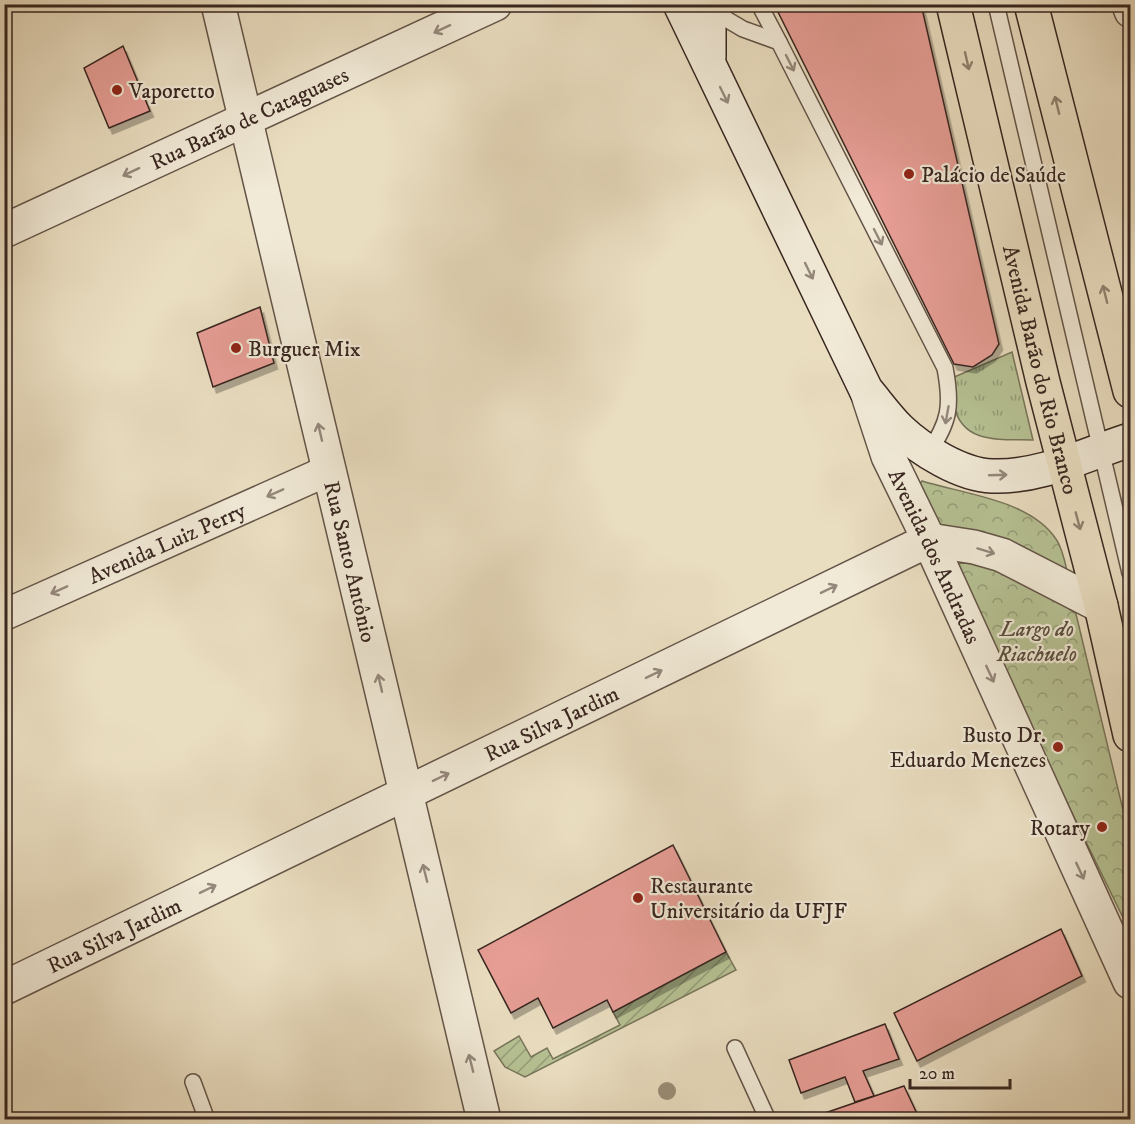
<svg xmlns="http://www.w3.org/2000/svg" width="1135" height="1124" viewBox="0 0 1135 1124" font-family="'IM FELL DW Pica',serif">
  <defs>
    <pattern id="grass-tufts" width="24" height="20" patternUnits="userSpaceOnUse" patternTransform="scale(1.5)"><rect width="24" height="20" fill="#b6c193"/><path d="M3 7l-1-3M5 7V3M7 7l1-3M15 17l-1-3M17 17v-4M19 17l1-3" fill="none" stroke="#959d78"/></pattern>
    <pattern id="park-crowns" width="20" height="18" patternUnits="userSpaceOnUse" patternTransform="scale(1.5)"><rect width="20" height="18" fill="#b6c193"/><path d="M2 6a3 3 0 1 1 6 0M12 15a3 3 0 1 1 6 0" fill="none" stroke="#959d78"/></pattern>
    <pattern id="garden-furrows" width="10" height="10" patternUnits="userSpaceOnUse" patternTransform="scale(1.5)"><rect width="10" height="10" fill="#b6c193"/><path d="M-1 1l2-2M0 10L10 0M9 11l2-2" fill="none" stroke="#959d78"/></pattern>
    <filter id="shadow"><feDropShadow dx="3.5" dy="6" stdDeviation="0" flood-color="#0004"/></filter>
  </defs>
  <rect width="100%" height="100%" fill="#eadec1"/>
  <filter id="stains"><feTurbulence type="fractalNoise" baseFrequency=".00333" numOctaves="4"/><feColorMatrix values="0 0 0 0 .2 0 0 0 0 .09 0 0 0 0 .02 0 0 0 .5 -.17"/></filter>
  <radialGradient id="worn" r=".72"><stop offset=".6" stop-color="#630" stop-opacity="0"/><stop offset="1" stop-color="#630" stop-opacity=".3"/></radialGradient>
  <!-- grass -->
  <path fill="url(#grass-tufts)" stroke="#77745a" stroke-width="1.5" d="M1012,352l21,88c-32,-1 -70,5 -79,-34 -2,-9 -1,-19 -2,-28z"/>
  <!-- park -->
  <g fill="url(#park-crowns)" stroke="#77745a" stroke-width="1.5">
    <path d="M922,481c42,13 108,19 134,58 8,11 10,30 14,44l-140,-59 -16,-31z"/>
    <path d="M963,563l22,2 52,20 39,29 54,225v93l-179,-367z"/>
  </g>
  <!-- garden -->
  <path fill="url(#garden-furrows)" stroke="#77745a" stroke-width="1.5" d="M726,952l10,18 -211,107 -20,-10 -11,-16 25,-15 12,21 16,-9 6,11 67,-34 -7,-13z"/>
  <!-- building -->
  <g fill="#e79e96" stroke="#382620" stroke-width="1.5" filter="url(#shadow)">
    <path d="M774,4h147l78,340 -7,11 -19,12 -19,-3z"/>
    <path d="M123,46l27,65 -41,17 -25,-60z"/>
    <path d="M260,307l14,56 -61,24 -16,-54z"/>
    <path d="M673,845l53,107 -113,60 -6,-12 -54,28 -15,-30 -27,15 -33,-63z"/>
    <path d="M1061,929l21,47 -165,85 -23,-48z"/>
    <path d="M885,1024l14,35 -36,12 11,25 -19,6 -10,-25 -44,16 -12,-33z"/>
    <path d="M904,1086l16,34h-95l-3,-6z"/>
  </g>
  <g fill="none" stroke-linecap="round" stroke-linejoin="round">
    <!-- service casing -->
    <g stroke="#645448" stroke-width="18">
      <g id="service">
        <path d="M714,4l12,15 17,10 36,13 166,326c7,37 5,54 -17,85"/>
        <path d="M759,4l20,38"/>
        <path d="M996,4l134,569"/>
        <path d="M735,1048l33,72"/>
        <path d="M193,1082l14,38"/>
      </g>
    </g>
    <!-- minor casing -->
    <g stroke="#645448" stroke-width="33">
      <g id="minor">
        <path d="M1127,4l3,8"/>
        <path id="s1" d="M4,615l325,-145"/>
      </g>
    </g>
    <!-- tertiary casing -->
    <g stroke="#645448" stroke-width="36">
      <g id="tertiary">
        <path id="s2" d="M218,4l266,1116"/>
        <path id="s3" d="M4,231l491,-227"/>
        <path id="s4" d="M867,392l21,64 41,84 201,442"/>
        <path id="s5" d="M4,988l925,-448 45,7 28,8 99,51"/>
      </g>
    </g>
    <!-- secondary casing -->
    <g stroke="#382620" stroke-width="36">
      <g id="secondary">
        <path d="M680,4l186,386c11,13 21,27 33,39 22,21 62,46 93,47 48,2 94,-22 138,-36"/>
        <path d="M709,4v53"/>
      </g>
    </g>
    <!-- primary casing -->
    <g stroke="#382620" stroke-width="36">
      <g id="primary">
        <path id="s6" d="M953,4l90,378 58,224 29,129"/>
        <path d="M1031,4l99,387"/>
      </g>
    </g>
    <!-- service -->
    <use href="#service" stroke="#f1ead7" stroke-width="15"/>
    <!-- minor -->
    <use href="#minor" stroke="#f1ead7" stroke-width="30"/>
    <!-- tertiary -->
    <use href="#tertiary" stroke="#f1ead7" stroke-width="33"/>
    <!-- secondary -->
    <use href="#secondary" stroke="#f1ead7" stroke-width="33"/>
    <!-- primary -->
    <use href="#primary" stroke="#eadec1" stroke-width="33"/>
  </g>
  <!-- trees -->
  <circle fill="#9a8e78" cx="667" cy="1091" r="9"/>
  <!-- one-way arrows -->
  <defs><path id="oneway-shaft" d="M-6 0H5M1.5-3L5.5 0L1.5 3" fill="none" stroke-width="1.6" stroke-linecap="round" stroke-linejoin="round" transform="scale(1.5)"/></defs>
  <g stroke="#94887c">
    <use href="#oneway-shaft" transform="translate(442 29) rotate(155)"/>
    <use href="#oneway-shaft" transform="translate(790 63) rotate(63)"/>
    <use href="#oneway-shaft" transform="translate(724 95) rotate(64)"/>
    <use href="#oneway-shaft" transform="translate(131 172) rotate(155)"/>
    <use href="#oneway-shaft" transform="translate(878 237) rotate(63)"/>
    <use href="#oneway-shaft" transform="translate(809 271) rotate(64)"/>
    <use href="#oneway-shaft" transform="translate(947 415) rotate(100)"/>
    <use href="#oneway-shaft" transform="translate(320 432) rotate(-103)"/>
    <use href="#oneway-shaft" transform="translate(998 475) rotate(-2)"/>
    <use href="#oneway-shaft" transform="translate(275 493) rotate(156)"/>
    <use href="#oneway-shaft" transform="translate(986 551) rotate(17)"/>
    <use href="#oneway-shaft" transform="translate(829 589) rotate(-26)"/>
    <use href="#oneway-shaft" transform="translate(59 590) rotate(156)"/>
    <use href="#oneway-shaft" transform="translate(654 674) rotate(-26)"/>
    <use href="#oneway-shaft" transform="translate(990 674) rotate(65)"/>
    <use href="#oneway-shaft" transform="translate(380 683) rotate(-103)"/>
    <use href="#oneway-shaft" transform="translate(441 777) rotate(-26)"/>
    <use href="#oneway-shaft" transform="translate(1080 871) rotate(65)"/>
    <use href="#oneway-shaft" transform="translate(425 873) rotate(-104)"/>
    <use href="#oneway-shaft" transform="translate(208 889) rotate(-26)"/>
    <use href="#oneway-shaft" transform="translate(471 1063) rotate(-104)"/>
  </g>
  <g stroke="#918270">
    <use href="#oneway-shaft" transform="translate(967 61) rotate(77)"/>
    <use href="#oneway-shaft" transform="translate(1057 105) rotate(-104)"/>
    <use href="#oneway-shaft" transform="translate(1105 294) rotate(-104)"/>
    <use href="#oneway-shaft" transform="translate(1078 521) rotate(75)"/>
  </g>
  <!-- markers -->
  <g fill="#8f2418" stroke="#f1ead7" stroke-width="2">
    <circle cx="117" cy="90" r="6"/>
    <circle cx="909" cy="174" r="6"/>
    <circle cx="236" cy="348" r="6"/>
    <circle cx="1058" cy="747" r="6"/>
    <circle cx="1102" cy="827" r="6"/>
    <circle cx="638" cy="898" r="6"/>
  </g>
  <g text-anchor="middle" stroke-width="4.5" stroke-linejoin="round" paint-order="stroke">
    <!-- poi labels -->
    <g font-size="22" fill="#382620" stroke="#f1ead7" text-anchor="start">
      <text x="129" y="98">Vaporetto</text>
      <text x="921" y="182">Palácio de Saúde</text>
      <text x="248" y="356">Burguer Mix</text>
      <text x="1046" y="742" text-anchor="end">Busto Dr.<tspan x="1046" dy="25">Eduardo Menezes</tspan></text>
      <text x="1090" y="835" text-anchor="end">Rotary</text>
      <text x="650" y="893">Restaurante<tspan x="650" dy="25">Universitário da UFJF</tspan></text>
    </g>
    <!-- street labels -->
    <g font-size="22" fill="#382620" stroke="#f1ead7">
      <text dy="8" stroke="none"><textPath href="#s3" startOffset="270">Rua Barão de Cataguases</textPath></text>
      <text dy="8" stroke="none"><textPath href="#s6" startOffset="376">Avenida Barão do Rio Branco</textPath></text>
      <text dy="8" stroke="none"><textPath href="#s1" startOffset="178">Avenida Luiz Perry</textPath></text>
      <text dy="8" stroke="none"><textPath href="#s4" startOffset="178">Avenida dos Andradas</textPath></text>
      <text dy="8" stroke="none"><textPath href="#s2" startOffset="573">Rua Santo Antônio</textPath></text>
      <text dy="8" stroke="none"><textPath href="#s5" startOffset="608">Rua Silva Jardim</textPath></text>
      <text dy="8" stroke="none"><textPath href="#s5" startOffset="122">Rua Silva Jardim</textPath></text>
    </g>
    <!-- park labels -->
    <g font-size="22" font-style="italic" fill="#584d3d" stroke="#f1ead7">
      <text x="1037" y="636">Largo do<tspan x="1037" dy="25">Riachuelo</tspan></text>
    </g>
  </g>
  <!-- margin -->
  <rect width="1135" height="1124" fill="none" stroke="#eadec1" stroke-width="24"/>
  <rect x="6" y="6" width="1123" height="1112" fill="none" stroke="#382620" stroke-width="3"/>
  <rect x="12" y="12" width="1111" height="1100" fill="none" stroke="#382620" stroke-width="1.5"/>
  <!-- scale -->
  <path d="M910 1079v9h100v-9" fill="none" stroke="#382620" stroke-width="3"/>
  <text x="919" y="1079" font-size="18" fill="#382620" stroke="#f1ead7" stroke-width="4.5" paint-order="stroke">20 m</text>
  <rect width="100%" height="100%" filter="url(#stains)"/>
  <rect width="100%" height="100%" fill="url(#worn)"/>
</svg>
